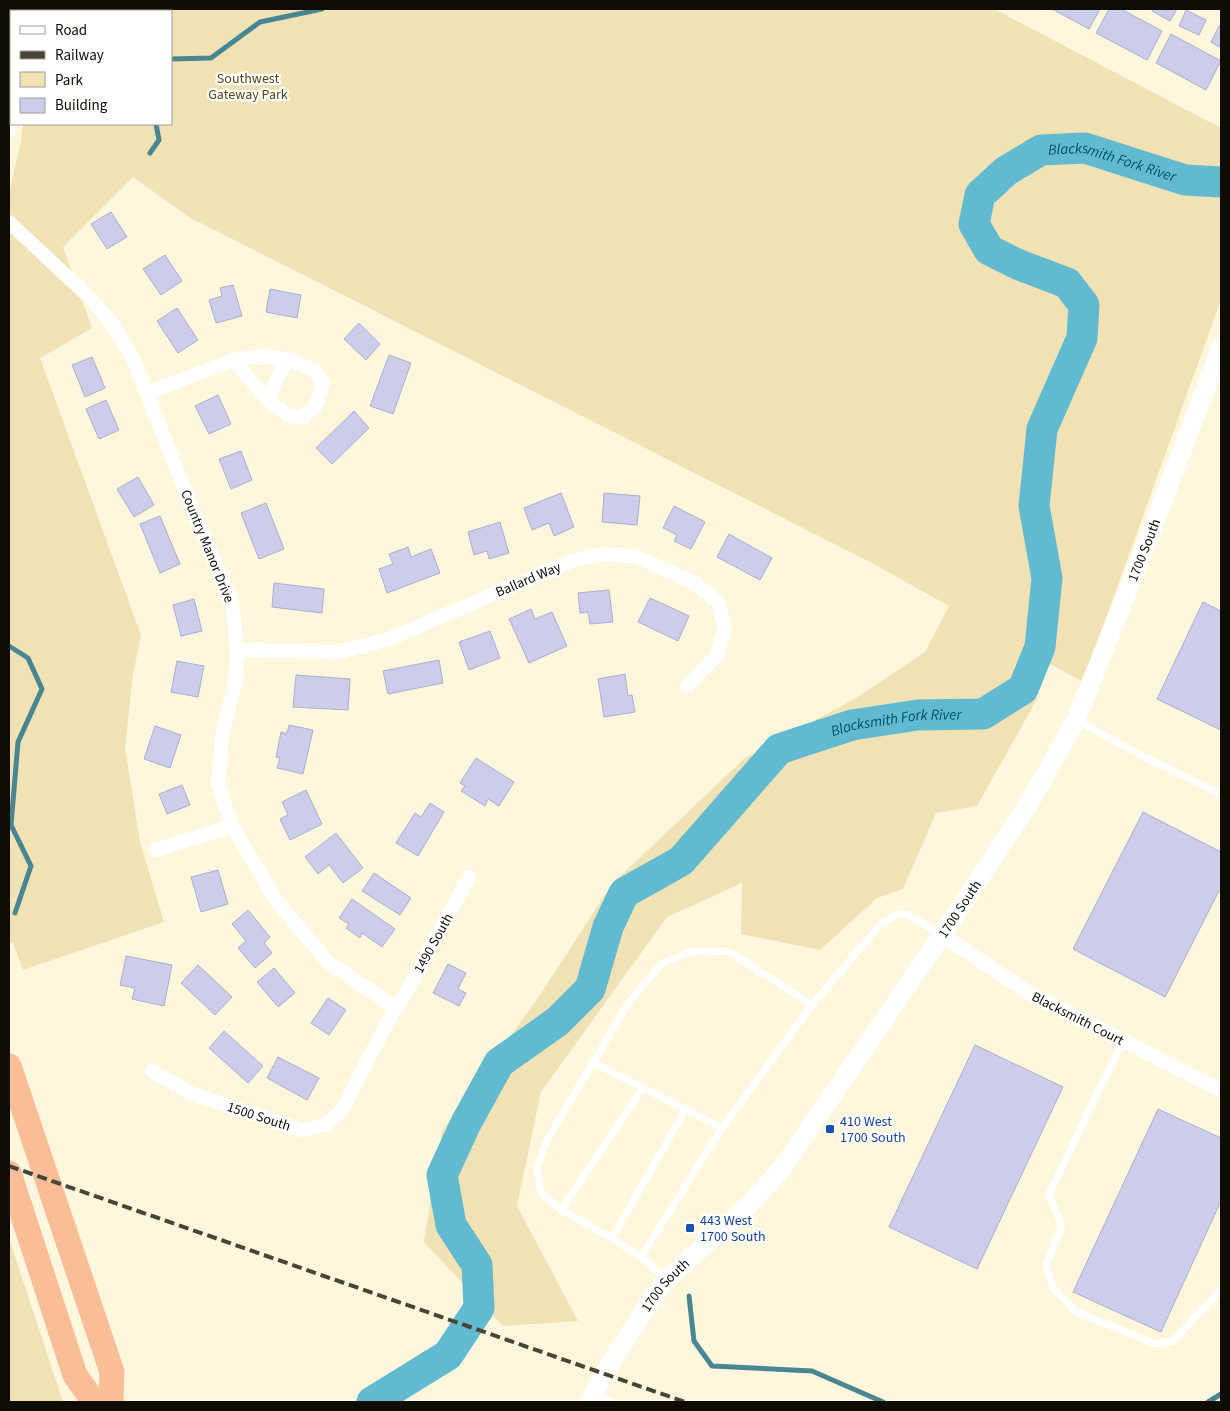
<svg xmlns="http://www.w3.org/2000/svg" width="1230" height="1411" viewBox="0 0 1230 1411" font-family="'Source Sans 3',sans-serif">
  <rect width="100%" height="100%" fill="#fef7de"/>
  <!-- green -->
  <g fill="#f0e2b4">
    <path d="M31,9h963l227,119v172l-138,382 -53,-29 7,46 -60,107 -41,7 -33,76 -26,9 -57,52 -79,-16 1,-51 -75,34 -126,175 -24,114 61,115 -75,5 -79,-84 18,-111 96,-133 74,-114 133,-126 111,-60 69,-46 24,-46 -77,-43 -683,-346 -56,-40 -70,70 29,81 -52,30 101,277 -8,40 -8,72 15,95 24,80 -141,48 -10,-27h-4v-750l12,-52 2,-17h148v-113h-140z"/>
    <path d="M9,1238l54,164h-54z"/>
  </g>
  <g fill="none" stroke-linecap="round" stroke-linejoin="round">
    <!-- stream -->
    <g stroke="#498692" stroke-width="5">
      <path d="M171,59l40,-1 49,-36 62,-13"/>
      <path d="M150,153l9,-13 -3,-16"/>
      <path d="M9,646l19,12 14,31 -24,53 -7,83 20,41 -16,47"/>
      <path d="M689,1296l5,45 18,25 100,5 71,31"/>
      <path d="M1208,1402l13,-8"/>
    </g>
    <!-- river -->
    <path stroke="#62bad0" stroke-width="31" id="s1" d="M372,1402l76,-47 31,-47 -2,-43 -26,-40 -9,-50 24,-52 33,-60 59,-42 32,-32 18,-62 16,-34 57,-32 98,-112 73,-24 66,-10 65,-1 40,-25 17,-42 7,-69 -13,-72 8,-77 40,-91 2,-33 -17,-22 -50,-19 -28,-14 -15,-26 6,-29 26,-24 35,-21 44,-2 100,32 36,2"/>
  </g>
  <!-- building -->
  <g fill="#cbcdeb" stroke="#acaecb">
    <path d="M1052,9h48l-11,20z"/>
    <path d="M1109,9h12l41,22 -15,29 -51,-27z"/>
    <path d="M1153,9h24l-7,12 -18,-10z"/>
    <path d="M1186,10l20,10 -7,15 -20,-9z"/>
    <path d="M1219,26l2,1v21l-10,-6z"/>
    <path d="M1171,34l50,27 -15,29 -50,-27z"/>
    <path d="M111,212l16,25 -20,12 -16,-25z"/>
    <path d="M165,255l17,26 -21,14 -18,-26z"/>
    <path d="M233,285l9,31 -26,7 -7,-23 13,-4 -2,-8z"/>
    <path d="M270,289l31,6 -4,23 -31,-6z"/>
    <path d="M177,308l21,32 -20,13 -21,-32z"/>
    <path d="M359,323l21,21 -14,16 -22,-21z"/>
    <path d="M389,355l22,8 -18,51 -23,-8z"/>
    <path d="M92,357l13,31 -20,9 -13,-32z"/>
    <path d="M218,395l13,29 -22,10 -14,-28z"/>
    <path d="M106,400l13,30 -20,9 -13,-30z"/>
    <path d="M354,411l15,17 -37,36 -16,-16z"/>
    <path d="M241,451l11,29 -21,9 -12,-30z"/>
    <path d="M138,477l16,28 -20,12 -17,-28z"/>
    <path d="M561,493l13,34 -20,9 -5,-13 -17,7 -8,-22z"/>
    <path d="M604,493l36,3 -3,29 -35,-3z"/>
    <path d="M266,503l18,46 -25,10 -18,-46z"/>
    <path d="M674,506l31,16 -14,27 -17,-8 3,-6 -14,-7z"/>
    <path d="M160,516l20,48 -20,9 -20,-49z"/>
    <path d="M500,522l9,31 -20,6 -2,-8 -13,4 -6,-23z"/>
    <path d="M729,534l43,24 -12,22 -43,-23z"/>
    <path d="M408,547l3,10 20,-8 9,24 -53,20 -8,-24 14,-5 -4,-10z"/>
    <path d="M274,583l50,6 -2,24 -50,-6z"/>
    <path d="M609,590l4,32 -23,2 -2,-12 -8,1 -2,-20z"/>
    <path d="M650,598l39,18 -11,25 -40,-19z"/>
    <path d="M194,599l8,32 -21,5 -8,-31z"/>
    <path d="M1203,602l18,9v119l-64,-31z"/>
    <path d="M531,609l4,10 17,-7 15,34 -38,17 -20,-44z"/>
    <path d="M490,631l10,27 -31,12 -10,-28z"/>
    <path d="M439,660l4,23 -55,11 -5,-23z"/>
    <path d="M177,661l27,5 -6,31 -27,-5z"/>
    <path d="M625,674l3,22 4,-1 3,17 -31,5 -6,-38z"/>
    <path d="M296,675l54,4 -2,31 -55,-3z"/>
    <path d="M289,725l24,5 -10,44 -26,-6 3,-10 -4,-1 5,-25 6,2z"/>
    <path d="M155,726l26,9 -11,33 -26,-9z"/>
    <path d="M476,758l38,24 -15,24 -11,-7 -3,7 -24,-15 4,-5 -5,-3z"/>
    <path d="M182,785l8,20 -23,9 -8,-20z"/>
    <path d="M306,790l16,34 -32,16 -10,-21 8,-4 -6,-13z"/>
    <path d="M430,803l14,9 -26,44 -22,-13 19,-30 6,4z"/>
    <path d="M1143,812l78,40v35l-56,110 -92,-48z"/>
    <path d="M336,833l27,35 -20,15 -14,-18 -11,9 -13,-17z"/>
    <path d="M218,870l10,34 -27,8 -10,-35z"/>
    <path d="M374,873l37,25 -11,17 -38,-24z"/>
    <path d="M352,899l43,30 -13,18 -20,-14 -2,5 -14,-10 3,-4 -10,-6z"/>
    <path d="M248,910l22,27 -6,6 8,10 -17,15 -17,-20 8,-7 -14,-17z"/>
    <path d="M126,956l46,9 -8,41 -32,-7 3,-11 -15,-3z"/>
    <path d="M448,964l18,9 -8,16 8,4 -7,13 -26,-13z"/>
    <path d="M198,965l34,32 -17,18 -34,-32z"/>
    <path d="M274,968l21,25 -17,14 -21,-25z"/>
    <path d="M328,998l18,12 -17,25 -18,-12z"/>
    <path d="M224,1031l39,35 -15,17 -39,-35z"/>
    <path d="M975,1045l88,42 -86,182 -88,-42z"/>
    <path d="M278,1057l41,21 -12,22 -40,-22z"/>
    <path d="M1158,1109l63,29v63l-60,131 -88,-40z"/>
  </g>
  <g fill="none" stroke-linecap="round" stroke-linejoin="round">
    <!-- lane -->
    <g stroke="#fff" stroke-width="7">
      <path d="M1077,720l67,37 77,37"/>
      <path d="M1123,1041l-74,153 13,33 -16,38 7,23 22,23 80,33 17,-2 49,-52"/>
      <path d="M594,1063l128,65"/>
      <path d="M561,1210l82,-122"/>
      <path d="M612,1238l74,-129"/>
      <path d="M641,1257l81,-129 90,-123 68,-80 15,-10 12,-1 35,21"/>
      <path d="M665,1281l-17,-19 -36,-24 -51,-28 -20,-17 -4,-25 10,-28 82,-138 33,-39 31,-12 37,1 82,53"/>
      <path d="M594,1395l20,7"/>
    </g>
    <!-- street -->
    <g stroke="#fff" stroke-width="14">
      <path d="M17,11v-2"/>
      <path d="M9,130l2,-16"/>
      <path d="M9,222l81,76 21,24 22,36 63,160 36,84 5,48 -1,30 -13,51 -5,52 14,43 46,77 50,59 68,46"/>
      <path d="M147,393l86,-33 34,39 22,17 13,1 14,-11 7,-24 -9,-12 -27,-11 -25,-3 -29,4"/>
      <path d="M267,399l20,-40"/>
      <path d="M237,650l102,2 50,-13 182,-78 31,-7 35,3 57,26 24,19 7,25 -8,28 -30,31"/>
      <path d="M156,850l76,-24"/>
      <path d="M942,935l87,58 192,97"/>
      <path d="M152,1071l38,22 112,37 24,-5 16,-15 45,-87 20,-32 62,-114"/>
    </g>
    <!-- secondary -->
    <path stroke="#fff" stroke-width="19" id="s2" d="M589,1402l15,-28 45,-71 16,-22 85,-77 33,-37 159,-232 88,-133 46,-82 75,-188 70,-184"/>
    <!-- highway -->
    <g stroke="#f9be98" stroke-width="25">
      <path d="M9,1066l103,306 -1,30"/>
      <path d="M9,1173l66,202 19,27"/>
    </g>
    <!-- rail -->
    <path stroke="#484438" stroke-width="4" stroke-dasharray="10 5" stroke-linecap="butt" d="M9,1166l676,236"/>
  </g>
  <!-- markers -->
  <g fill="#1a4fb4" stroke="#fff" stroke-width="2">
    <rect x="825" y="1124" width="10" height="10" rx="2.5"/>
    <rect x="685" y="1223" width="10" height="10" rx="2.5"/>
  </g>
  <g text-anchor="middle" stroke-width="4.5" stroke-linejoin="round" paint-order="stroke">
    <!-- park labels -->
    <g font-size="14" fill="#584a16" stroke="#fff">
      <text x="248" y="83">Southwest<tspan x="248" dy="16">Gateway Park</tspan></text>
    </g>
    <!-- street labels -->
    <g font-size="14" fill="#0f0c03" stroke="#fff">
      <text transform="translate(208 546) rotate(68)" y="5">Country Manor Drive</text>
      <text dy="5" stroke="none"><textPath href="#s2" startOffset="1025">1700 South</textPath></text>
      <text transform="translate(528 579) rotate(-23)" y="5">Ballard Way</text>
      <text dy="5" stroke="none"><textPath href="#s2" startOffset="620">1700 South</textPath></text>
      <text transform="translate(433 943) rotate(-61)" y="5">1490 South</text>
      <text transform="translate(1078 1018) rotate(27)" y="5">Blacksmith Court</text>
      <text transform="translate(259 1116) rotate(18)" y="5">1500 South</text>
      <text dy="5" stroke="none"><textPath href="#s2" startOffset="140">1700 South</textPath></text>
    </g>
    <!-- transit labels -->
    <g font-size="14" fill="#164399" stroke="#fff" text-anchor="start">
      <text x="840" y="1126">410 West<tspan x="840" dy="16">1700 South</tspan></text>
      <text x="700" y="1225">443 West<tspan x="700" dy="16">1700 South</tspan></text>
    </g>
    <!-- water labels -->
    <g font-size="15" font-style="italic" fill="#005161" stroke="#fff">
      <text dy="5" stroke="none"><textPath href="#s1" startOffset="1822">Blacksmith Fork River</textPath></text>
      <text dy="5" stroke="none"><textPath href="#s1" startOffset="968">Blacksmith Fork River</textPath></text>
    </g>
  </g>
  <!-- border -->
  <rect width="1230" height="1411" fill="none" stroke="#0f0c03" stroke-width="20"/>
  <!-- legend -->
  <rect x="10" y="10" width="162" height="115" fill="#ffffff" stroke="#9f9e9a"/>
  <rect x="20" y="26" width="25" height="8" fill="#ffffff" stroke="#9f9e9a"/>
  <text x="55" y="35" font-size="15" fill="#0f0c03">Road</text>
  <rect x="20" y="51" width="25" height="8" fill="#484438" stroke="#9f9e9a"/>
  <text x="55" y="60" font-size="15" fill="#0f0c03">Railway</text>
  <rect x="20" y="72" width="25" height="15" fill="#f0e2b4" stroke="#9f9e9a"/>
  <text x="55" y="85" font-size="15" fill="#0f0c03">Park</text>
  <rect x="20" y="98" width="25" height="15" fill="#cbcdeb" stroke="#9f9e9a"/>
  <text x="55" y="110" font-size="15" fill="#0f0c03">Building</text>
</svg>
